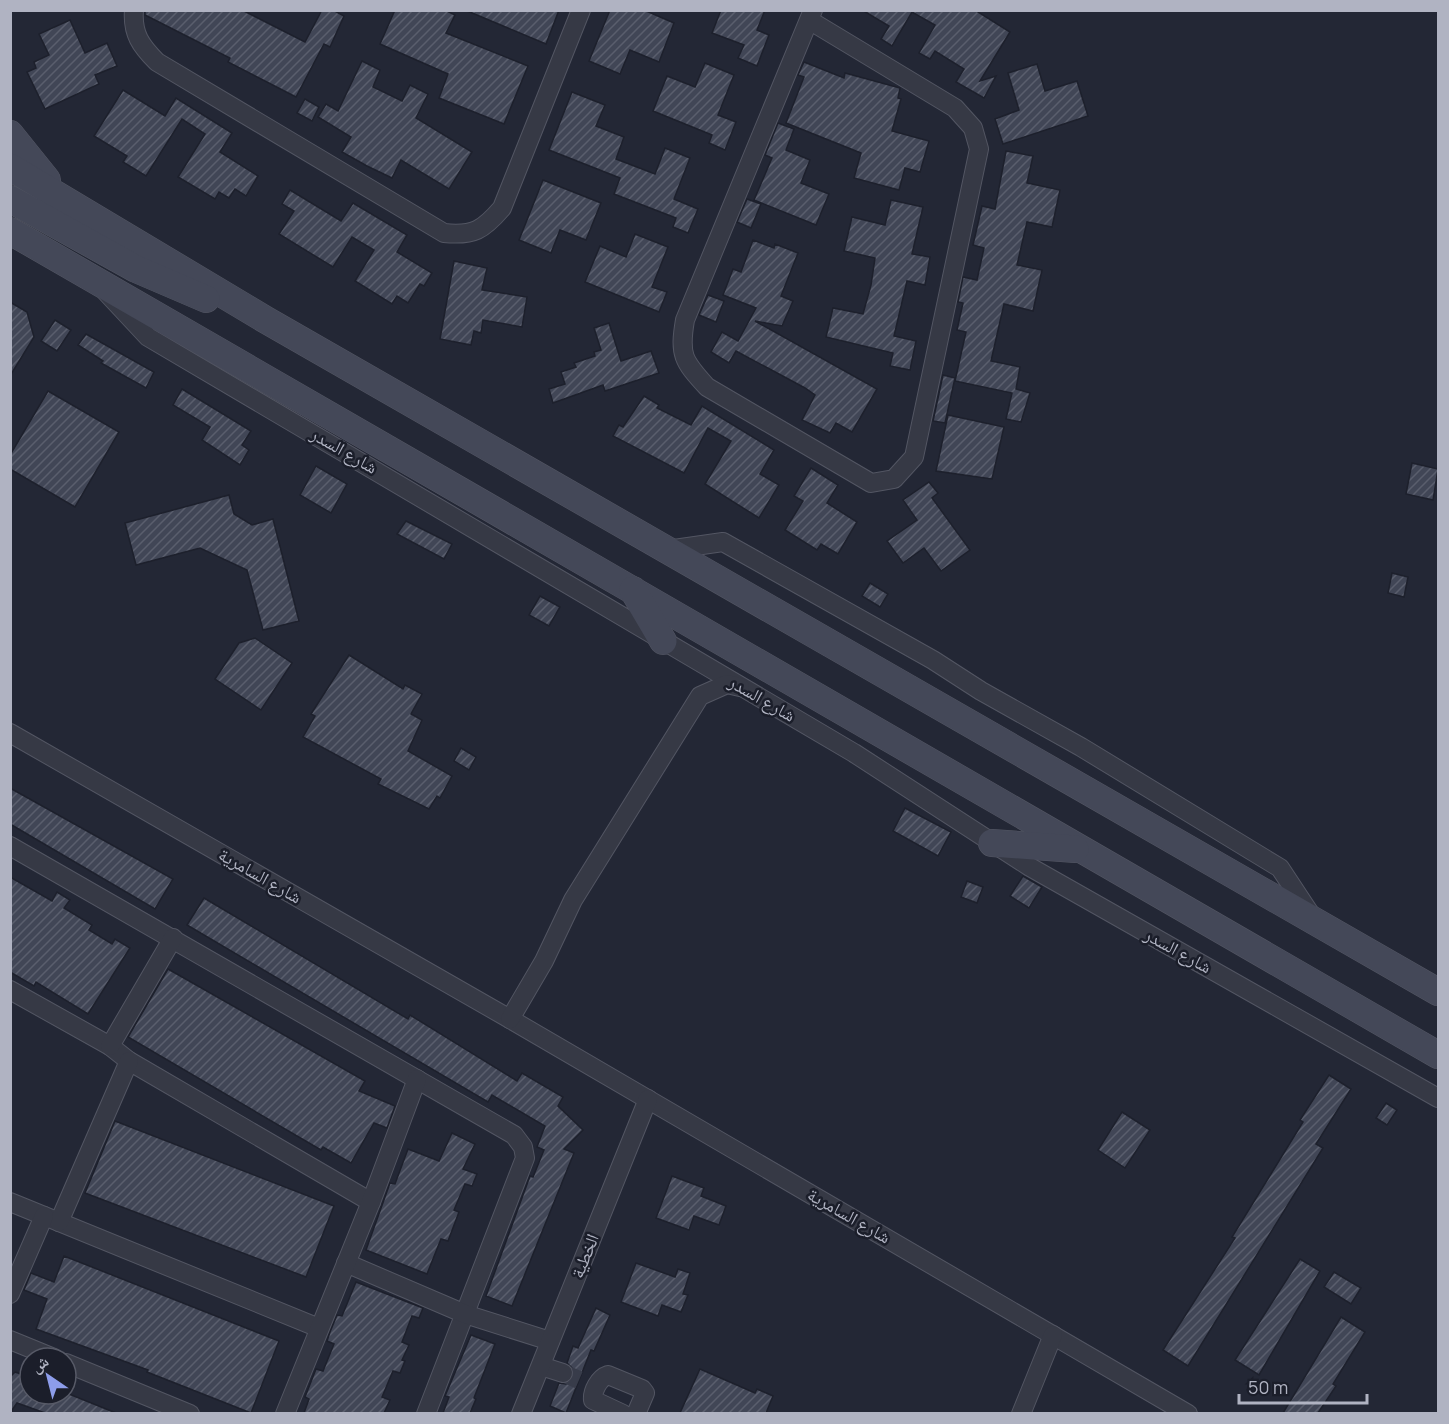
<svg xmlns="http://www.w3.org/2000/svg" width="1449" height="1424" viewBox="0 0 1449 1424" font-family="Manrope,'Noto Naskh Arabic',sans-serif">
  <defs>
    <pattern id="building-hatch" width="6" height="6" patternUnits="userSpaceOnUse" patternTransform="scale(1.5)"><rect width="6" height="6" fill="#414656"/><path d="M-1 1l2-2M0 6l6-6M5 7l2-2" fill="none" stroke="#5a5e6d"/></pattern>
  </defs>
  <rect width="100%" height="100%" fill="#232735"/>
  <!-- building -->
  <g fill="url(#building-hatch)" stroke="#1d202c" stroke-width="1.5">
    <path d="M145,10l99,1 61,31 17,-32h11l11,6 -14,31 -6,-3 -28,53 -68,-35 2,-4 -85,-43z"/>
    <path d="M395,10h50l10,5 -9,18 82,33 -24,58 -65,-26 9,-24 -68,-30z"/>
    <path d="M465,10h94l-13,34z"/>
    <path d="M610,10h34l30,13 -15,39 -29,-12 -10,24 -31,-13z"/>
    <path d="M721,10h44l-8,20 12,5 -12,31 -19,-8 6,-13 -32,-12z"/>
    <path d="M862,10h113l35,22 -30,49 16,-5 -12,22 -28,-16 8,-13 -29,-18 -5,8 -11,-6 16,-28 -23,-13 -20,34 -11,-7 8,-13z"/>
    <path d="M70,20l15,33 22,-10 10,23 -22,9 4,9 -54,25 -18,-37 9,-4 -2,-6 15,-7 -10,-21z"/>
    <path d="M362,61l18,9 -7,17 29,14 8,-16 18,9 -12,24 56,34 -23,37 -48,-29 -9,18 -25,-12 -25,-14 9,-15 -33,-20 8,-13 12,7z"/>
    <path d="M804,62l40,16 1,-5 55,15 -2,10 3,1 -9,32 37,10 -9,31 -15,-4 -6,22 -45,-12 7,-25 -75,-30 18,-46 -6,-2z"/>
    <path d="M705,63l29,12 -16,40 18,7 -11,28 -16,-7 3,-8 -59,-24 14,-35 28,11z"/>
    <path d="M1037,64l8,27 32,-10 11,35 -85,28 -8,-25 24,-9 -11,-37z"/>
    <path d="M123,90l42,26 11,-18 56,35 -12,19 38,24 -12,20 -11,-7 -6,9 -10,-6 -4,7 -37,-22 27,-43 -23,-15 -36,57 -23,-14 4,-6 -33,-20z"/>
    <path d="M572,92l33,13 -9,21 28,11 -8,22 39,15 10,-26 25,10 -16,41 24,10 -10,24 -15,-6 3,-9 -62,-24 6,-16 -71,-28z"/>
    <path d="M305,99l14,8 -7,14 -15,-8z"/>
    <path d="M778,123l16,6 -8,21 24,10 -9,23 28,11 -13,31 -62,-25 18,-42 -7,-3z"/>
    <path d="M1006,151l27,5 -6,27 33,7 -8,37 -25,-5 -10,43 25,5 -9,41 -29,-7 -13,57 29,6 -4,22 14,4 -9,29 -15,-3 6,-26 -57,-12 11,-49 -9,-2 6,-27 -5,-1 5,-25 14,3 7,-32 -11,-3 9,-39 13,3z"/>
    <path d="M543,180l58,23 -15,37 -26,-10 -9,23 -32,-13z"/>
    <path d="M290,190l51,31 12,-18 54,32 -10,17 35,21 -8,13 -4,-2 -12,19 -11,-7 -5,8 -37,-23 19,-31 -22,-13 -19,30 -54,-33 15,-23 -12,-7z"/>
    <path d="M747,199l14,5 -10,24 -14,-6z"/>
    <path d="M891,200l32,7 -11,47 18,3 -5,28 -18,-4 -13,55 22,5 -6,29 -20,-4 3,-13 -67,-16 7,-29 30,6 8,-29 4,-27 -31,-7 8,-34 33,8z"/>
    <path d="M635,234l33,13 -16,40 15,5 -8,20 -74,-30 15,-36 26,11z"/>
    <path d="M753,240l21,8 1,-4 23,9 -17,43 12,5 -11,25 -27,-5 122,68 -25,43 -16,-9 -6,10 -28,-13 13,-25 -10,-7 -69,-37 -7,12 -18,-11 11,-20 16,9 18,-33 -33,-13 10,-26 8,3z"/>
    <path d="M454,261l33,7 -5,22 45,7 -5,30 -39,-7 -2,13 -7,-2 -3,14 -31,-6z"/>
    <path d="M708,295l16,6 -8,21 -17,-7z"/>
    <path d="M10,302l17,10 7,25 -24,39z"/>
    <path d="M55,320l16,10 -14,21 -16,-10z"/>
    <path d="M609,323l12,38 30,-10 8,22 -54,18 -2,-6 -50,18 -4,-14 16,-5 -4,-12 15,-5 -2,-4 21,-7 -1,-4 7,-2 -7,-22z"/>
    <path d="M86,334l68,38 -8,16 -45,-25 2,-2 -25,-16z"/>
    <path d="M943,375l12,3 -10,45 -12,-2z"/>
    <path d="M182,389l69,42 -9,14 7,5 -9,15 -38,-25 8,-13 -37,-22z"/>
    <path d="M48,391l71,41 -44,75 -65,-38v-14z"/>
    <path d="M644,396l15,9 -2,3 34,17 11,-19 72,44 -14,24 19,11 -20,33 -54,-34 26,-43 -23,-13 -24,45 -71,-37 6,-11 4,2z"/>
    <path d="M948,415l56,12 -12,52 -56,-8z"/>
    <path d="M1412,463l26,6 -5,31 -27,-6z"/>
    <path d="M316,466l31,18 -16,29 -31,-18z"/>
    <path d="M811,468l27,17 -11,18 30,19 -19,32 -17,-10 -4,6 -32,-20 18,-29 -9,-5z"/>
    <path d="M929,482l9,11 -6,5 38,52 -29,21 -17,-23 -21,15 -16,-22 30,-21 -14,-20z"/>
    <path d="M229,495l5,19 18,11 21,-6 26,102 -36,9 -16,-60 -47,-22 -64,17 -11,-42z"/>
    <path d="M406,521l46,23 -8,15 -47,-25z"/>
    <path d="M1392,573l16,4 -4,20 -16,-4z"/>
    <path d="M870,583l18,11 -8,13 -18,-11z"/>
    <path d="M540,596l20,11 -11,19 -20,-11z"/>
    <path d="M255,638l37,25 -31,47 -46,-31 24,-36z"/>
    <path d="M349,655l54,34 2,-4 17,9 -11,20 11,6 -14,31 44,25 -12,22 -3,-2 -8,13 -51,-25 3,-5 -78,-42 12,-21 -4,-2z"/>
    <path d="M461,748l15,9 -7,13 -15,-9z"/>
    <path d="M10,788l163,91 -18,30 -145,-85z"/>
    <path d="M905,808l46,24 -13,24 -45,-25z"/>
    <path d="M1023,876l19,11 -13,21 -19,-12z"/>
    <path d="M10,877l42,24 5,-9 13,8 -6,8 28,17 -3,5 23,14 3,-5 15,9 -42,66 -52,-32 -2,4 -24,-14z"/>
    <path d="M967,881l16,6 -6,16 -16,-6z"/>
    <path d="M204,898l204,121 2,-4 107,66 5,-8 41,24 -5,9 25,24 -19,19 10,4 -62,153 -26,-10 44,-120 3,1 11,-27 -7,-3 8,-21 -53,-31 -4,7 -301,-177z"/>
    <path d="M168,969l197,112 -6,10 36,15 -8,22 -13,-5 -23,40 -28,-16 -2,3 -193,-113z"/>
    <path d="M1329,1075l22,14 -35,55 7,4 -135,218 -25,-16 72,-112 -3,-1 71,-115 -3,-2z"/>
    <path d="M1386,1103l11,7 -10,15 -11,-7z"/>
    <path d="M1122,1112l28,18 -25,38 -27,-18z"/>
    <path d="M115,1121l219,85 -28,71 -221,-84z"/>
    <path d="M452,1133l23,11 -12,25 14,5 -5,12 -7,-2 -11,26 5,2 -11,29 -7,-2 -14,35 -61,-24 24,-67 5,1 13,-35 31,12z"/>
    <path d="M672,1176l32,12 -3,8 25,10 -7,19 -25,-9 -5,14 -33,-12z"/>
    <path d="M64,1256l215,85 -28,72 -104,-41 1,-2 -112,-41 11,-30 -23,-9 7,-17 23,9z"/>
    <path d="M1300,1259l20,12 -61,104 -24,-15z"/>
    <path d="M636,1263l39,14 3,-8 12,4 -7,21 5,1 -7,17 -19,-7 -4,11 -37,-14z"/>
    <path d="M1334,1272l27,16 -10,16 -27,-17z"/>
    <path d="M356,1282l67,26 -4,10 -7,-2 -10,26 7,3 -7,15 3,1 -5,12 -7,-2 -11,26 8,3 -6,13h-80l5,-14 -4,-2 11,-28 7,2 11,-27 -7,-3 3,-9 7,-17 5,1z"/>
    <path d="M596,1308l14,7 -16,36 -3,-1 -25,63 -16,-7 9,-23 7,1 7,-7 1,-7 -7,-7 6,-17 5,2z"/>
    <path d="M1341,1317l24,15 -32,52 3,2 -18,27h-35z"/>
    <path d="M471,1335l24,9 -21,54 2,1 -6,14h-27l6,-16 -4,-1z"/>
    <path d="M700,1369l55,24 2,-4 16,7 -7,17h-86z"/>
    <path d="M15,1372l12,4 -3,6 6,3v9h39l47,19h-71l-28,-10 -7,10v-36z"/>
  </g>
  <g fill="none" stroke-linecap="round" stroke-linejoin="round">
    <!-- street-tunnel -->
    <path stroke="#383c4a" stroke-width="18" stroke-dasharray="18 9" stroke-linecap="butt" d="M563,1373l16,7"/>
    <!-- street casing -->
    <g stroke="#535663" stroke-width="20">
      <g id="street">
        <path d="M134,10c-2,24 7,36 23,52l287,171c30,3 39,-3 58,-25l79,-198"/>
        <path d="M809,20l146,88 18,20 6,21 -65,308 -20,22 -23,4 -164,-96c-24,-26 -28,-32 -22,-67l128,-310"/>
        <path d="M106,292l42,45 706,416 176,114 408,231"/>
        <path d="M667,550l56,-8 210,118 48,31 100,56 199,121 33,50"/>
        <path d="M10,733l500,286 678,395"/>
        <path d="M10,846l504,289 9,12 2,11 -99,256"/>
        <path d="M10,990l100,56 19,15 242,141"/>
        <path d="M510,1019l34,-58 29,-61 127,-204 27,-12 13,3"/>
        <path d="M110,1046l63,-108"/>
        <path d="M10,1202l309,126"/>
        <path d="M59,1222l70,-161"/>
        <path d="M346,1263l119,51 85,27"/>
        <path d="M10,1294l34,-78"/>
        <path d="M10,1340l44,18"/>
        <path d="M66,1363l124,51"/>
        <path d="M541,1366l22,7"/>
        <path d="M285,1414l86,-212 46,-123"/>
        <path d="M521,1414l127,-315"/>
        <path d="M623,1414l-30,-14c-1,-9 6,-22 15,-25l34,14 3,4 -9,21"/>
        <path d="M1021,1414l32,-79"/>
      </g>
    </g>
    <!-- secondary casing -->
    <g stroke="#535663" stroke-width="28">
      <g id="secondary">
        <path d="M10,134l37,46"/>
        <path d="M10,167l256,153 1172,672"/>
        <path d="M10,199l126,70 70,30"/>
        <path d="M10,231l1428,824"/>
        <path d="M633,590l30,51"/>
        <path d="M992,843l83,6"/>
      </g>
    </g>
    <!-- street -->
    <use href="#street" stroke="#363945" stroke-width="18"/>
    <!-- secondary -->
    <use href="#secondary" stroke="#444858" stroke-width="27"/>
  </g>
  <g text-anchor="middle" stroke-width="5" stroke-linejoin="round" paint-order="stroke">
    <!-- street labels -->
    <g font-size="18" fill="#b0b3c2" stroke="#1b1e2a">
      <text transform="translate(344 451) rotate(30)" y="6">شارع السدر</text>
      <text transform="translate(762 699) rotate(30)" y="6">شارع السدر</text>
      <text transform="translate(260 876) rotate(30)" y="6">شارع السامرية</text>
      <text transform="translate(1178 951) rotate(29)" y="6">شارع السدر</text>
      <text transform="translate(849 1216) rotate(30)" y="6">شارع السامرية</text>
      <text transform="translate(585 1256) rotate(-68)" y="6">الخطية</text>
    </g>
  </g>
  <!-- border -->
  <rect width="1449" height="1424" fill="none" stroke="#b0b3c2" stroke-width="24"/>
  <!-- north arrow -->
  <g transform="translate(48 1376) rotate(325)"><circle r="28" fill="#1b1e2a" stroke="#575a67" stroke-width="1.5"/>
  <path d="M0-4.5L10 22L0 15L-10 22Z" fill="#8d9dea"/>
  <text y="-9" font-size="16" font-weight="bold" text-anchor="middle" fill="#b0b3c2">ش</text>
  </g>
  <!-- scale -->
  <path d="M1239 1394v9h128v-9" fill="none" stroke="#b0b3c2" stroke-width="3"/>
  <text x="1248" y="1394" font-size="18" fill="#b0b3c2" stroke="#1b1e2a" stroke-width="4.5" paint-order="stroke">50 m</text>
</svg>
